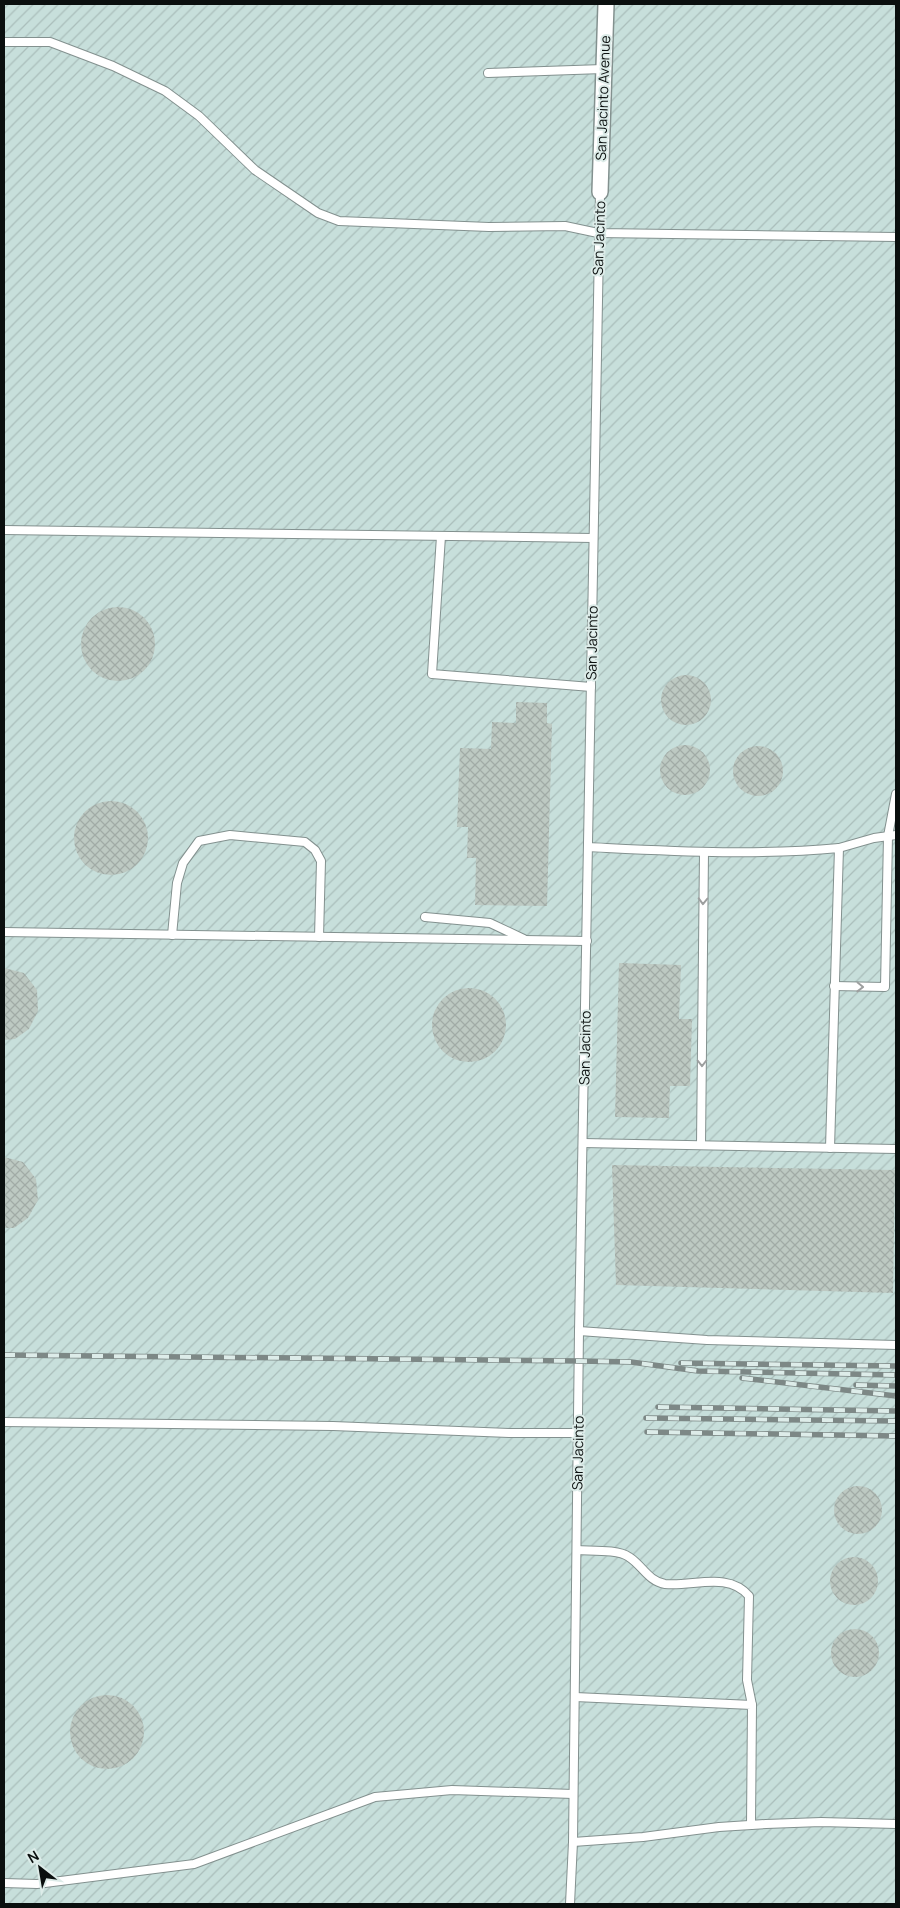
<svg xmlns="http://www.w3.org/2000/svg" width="900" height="1908" viewBox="0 0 900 1908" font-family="Manrope,sans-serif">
  <defs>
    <pattern id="industrial-furrows" width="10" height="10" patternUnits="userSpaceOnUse" patternTransform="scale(1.25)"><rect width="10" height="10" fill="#c7dfdb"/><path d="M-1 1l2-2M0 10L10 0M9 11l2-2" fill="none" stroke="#aabebb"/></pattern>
    <pattern id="building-cross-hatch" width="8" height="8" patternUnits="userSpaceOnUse" patternTransform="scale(1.25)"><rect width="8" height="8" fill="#bdc9c2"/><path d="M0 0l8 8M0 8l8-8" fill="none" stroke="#a1aba6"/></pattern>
  </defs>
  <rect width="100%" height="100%" fill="#ddece9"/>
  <!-- industrial -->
  <rect fill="url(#industrial-furrows)" x="4" y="4" width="892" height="1900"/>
  <!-- building -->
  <g fill="url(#building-cross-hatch)">
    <circle cx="118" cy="644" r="37"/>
    <circle cx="686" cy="700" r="25"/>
    <path d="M516,702l31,1v20l5,1 -5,182 -72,-1 1,-47h-9l1,-31h-11l3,-79 31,1 1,-27 24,1z"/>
    <circle cx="685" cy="770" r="25"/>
    <circle cx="758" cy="771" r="25"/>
    <circle cx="111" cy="838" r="37"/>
    <path d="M619,963l62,2 -2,54h13l-2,67h-20l-1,32 -54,-1z"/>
    <path d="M4,968l20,5 13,17 1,21 -9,18 -14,10 -11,1z"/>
    <circle cx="469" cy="1025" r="37"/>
    <path d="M4,1157l19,5 13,17 2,21 -10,18 -14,10h-10z"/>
    <path d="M612,1165l283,5 -2,123 -277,-8z"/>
    <circle cx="858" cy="1510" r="24"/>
    <circle cx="854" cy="1581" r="24"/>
    <circle cx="855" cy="1653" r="24"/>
    <circle cx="107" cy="1732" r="37"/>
  </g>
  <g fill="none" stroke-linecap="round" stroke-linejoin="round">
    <!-- lane casing -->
    <g stroke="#83918f" stroke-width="10">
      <g id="lane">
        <path d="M4,42h46l63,24 52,25 34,25 56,54 63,43 21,8 150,6 76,-1 33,7 298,4"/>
        <path d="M488,73l115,-4"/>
        <path d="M4,530l589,8"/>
        <path d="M441,536l-9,138 159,13"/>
        <path d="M588,847c84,4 167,9 251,1l-9,300"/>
        <path d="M839,848l35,-10 22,-3"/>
        <path d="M425,917l65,6 34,16"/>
        <path d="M4,932l583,9"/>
        <path d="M172,935l5,-52 6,-20 16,-22 31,-6 75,7 10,8 6,11 -2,76"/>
        <path d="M834,986l51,1 3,-151 8,-42"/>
        <path d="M583,1143l313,6"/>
        <path d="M701,1145l3,-293"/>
        <path d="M579,1331l128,9 189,5"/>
        <path d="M4,1422l329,4 176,7h69"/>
        <path d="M577,1550c14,1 41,-1 52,7 13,8 19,24 36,27 28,3 63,-13 84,12l-2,84 5,25"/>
        <path d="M575,1697l177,8 -1,120"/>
        <path d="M573,1842l70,-5 76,-10 47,-3 55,-2 75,2"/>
        <path d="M4,1883l33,1 157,-20 181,-67 77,-7 121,4"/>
        <path d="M570,1904l3,-62 6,-511 21,-1139"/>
      </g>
    </g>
    <!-- street casing -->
    <g stroke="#83918f" stroke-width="18">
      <path id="street" d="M600,192l6,-188"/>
    </g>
    <!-- lane -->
    <use href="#lane" stroke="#fff" stroke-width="8"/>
    <!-- street -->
    <use href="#street" stroke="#fff" stroke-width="15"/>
    <!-- rail casing -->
    <g stroke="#7d8886" stroke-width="5.5">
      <g id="rail">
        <path d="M4,1355l575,6 52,1 67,9 198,4"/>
        <path d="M681,1363l215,3"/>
        <path d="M742,1378l154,18"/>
        <path d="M856,1385l40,1"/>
        <path d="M658,1407l238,4"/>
        <path d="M646,1418l250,3"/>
        <path d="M647,1432l249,4"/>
      </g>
    </g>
    <!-- rail -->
    <use href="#rail" stroke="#ddece9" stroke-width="4" stroke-dasharray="11" stroke-linecap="butt"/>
  </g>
  <!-- one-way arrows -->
  <defs><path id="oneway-chevron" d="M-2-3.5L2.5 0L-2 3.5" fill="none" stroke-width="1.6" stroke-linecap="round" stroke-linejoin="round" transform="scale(1.25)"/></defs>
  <g stroke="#9d9f9f">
    <use href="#oneway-chevron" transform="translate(703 901) rotate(91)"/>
    <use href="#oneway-chevron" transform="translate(860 987) rotate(1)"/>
    <use href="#oneway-chevron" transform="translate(702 1063) rotate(90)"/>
  </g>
  <g text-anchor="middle" stroke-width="4" stroke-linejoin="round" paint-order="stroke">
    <!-- street labels -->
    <g font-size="14" fill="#0a0f0e" stroke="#ddece9">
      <text transform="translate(603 98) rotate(-88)" y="5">San Jacinto Avenue</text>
      <text transform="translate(599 238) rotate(-88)" y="5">San Jacinto</text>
      <text transform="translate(592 643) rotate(-89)" y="5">San Jacinto</text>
      <text transform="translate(585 1048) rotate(-89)" y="5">San Jacinto</text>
      <text transform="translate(578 1453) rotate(-89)" y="5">San Jacinto</text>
    </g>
  </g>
  <!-- border -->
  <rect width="900" height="1908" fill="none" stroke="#0a0f0e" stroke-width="10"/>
  <!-- north arrow -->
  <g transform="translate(40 1868) rotate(329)" stroke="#ddece9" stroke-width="4" paint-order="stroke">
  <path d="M0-4L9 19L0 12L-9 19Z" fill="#0a0f0e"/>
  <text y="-8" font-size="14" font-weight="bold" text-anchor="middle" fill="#0a0f0e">N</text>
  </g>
</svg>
